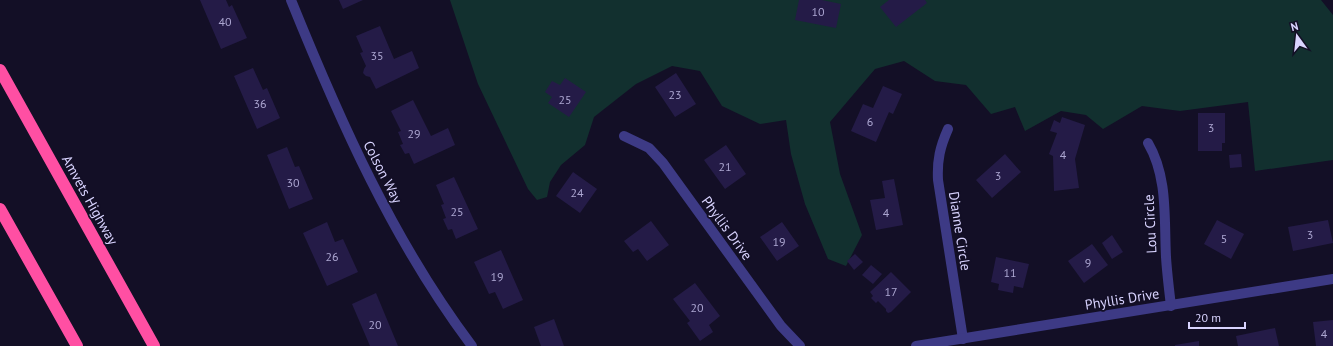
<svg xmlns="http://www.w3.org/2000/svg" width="1333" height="346" viewBox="0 0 1333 346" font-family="'PT Sans',sans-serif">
  <rect width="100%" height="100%" fill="#130f26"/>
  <!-- green -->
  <path fill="#12302f" d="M450,0h871l12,15v145l-78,11 -7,-69 -68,9 -38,-5 -39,23 -17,-14 -25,-4 -36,20 -10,-24 -24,7 -25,-29 -31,-4 -31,-20 -29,8 -45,53 10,52 22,61 -16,31 -18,-7 -23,-55 -14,-50 -5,-34 -26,4 -38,-18 -22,-35 -28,-5 -36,18 -42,33 -9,28 -24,20 -11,17 -3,15 -10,3 -9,-11 -50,-105z"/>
  <!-- building -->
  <g fill="#241b47">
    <path d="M200,0h26l3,7 3,-2 15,33 -26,11z"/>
    <path d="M339,0h24l-20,9z"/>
    <path d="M799,0h23l19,4 -5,24 -41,-8z"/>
    <path d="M889,0h36l2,3 -31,24 -16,-20z"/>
    <path d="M380,26l14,33 18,-8 7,17 -43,21 -6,-12 -4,-1 -3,-3 1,-4 2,-3 -6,-13 3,-1 -7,-16z"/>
    <path d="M253,68l10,22 4,-2 13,30 -23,11 -23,-53z"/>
    <path d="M676,73l20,31 -21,13 -20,-30z"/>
    <path d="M565,78l21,14 -17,25 -21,-14 4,-6 -7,-5 7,-11 8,4z"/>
    <path d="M883,86l19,8 -9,20 -4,-2 -13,30 -25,-11 12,-27 10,4z"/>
    <path d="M413,100l18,36 17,-8 7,17 -41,19 -5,-11 -4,1 -5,-9 3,-1 -5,-12 3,-1 -10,-20z"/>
    <path d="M1198,113h27v30h-3v8h-24z"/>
    <path d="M1062,117l23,8 -10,34 4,29 -25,3 -1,-35 -4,-2 8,-21 -7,-2 4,-11 6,3z"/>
    <path d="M726,145l20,29 -21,15 -21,-29z"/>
    <path d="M287,147l8,20 4,-1 14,33 -24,10 -22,-54z"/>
    <path d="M1005,154l16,18 -29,26 -16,-18z"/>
    <path d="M1241,154l1,13 -12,1 -1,-13z"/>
    <path d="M573,172l24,17 -17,24 -24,-17z"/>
    <path d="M454,177l24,52 -22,10 -4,-10 -4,1 -5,-11 3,-1 -5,-13 3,-1 -8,-19z"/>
    <path d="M894,179l9,46 -27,5 -6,-30 15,-2 -3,-17z"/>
    <path d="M1217,220l27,14 -13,25 -27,-15z"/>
    <path d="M1328,220l5,23 -40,8 -5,-24z"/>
    <path d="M651,221l18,24 -22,16 -9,-12 -5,3 -9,-11z"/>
    <path d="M327,222l8,20 8,-3 15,33 -31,14 -24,-53z"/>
    <path d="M782,222l17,24 -22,15 -17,-24z"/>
    <path d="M1112,235l11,17 -11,7 -10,-16z"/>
    <path d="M1092,244l16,21 -24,18 -16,-22z"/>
    <path d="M501,250l22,50 -20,9 -8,-17 -6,2 -15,-32z"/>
    <path d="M855,254l8,8 -9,8 -7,-9z"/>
    <path d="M996,257l33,7 -6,24 -9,-2 -1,7 -15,-3 1,-6 -8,-2z"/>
    <path d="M871,265l11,9 -9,10 -11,-9z"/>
    <path d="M891,272l20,20 -20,20 -3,1 -2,-2v-2l-8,-8 -2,2 -5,-5 2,-2 -3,-4z"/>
    <path d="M695,283l25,33 -11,9 4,7 -13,9 -13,-18 3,-2 -17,-22z"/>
    <path d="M376,293l22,53h-28l-18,-42z"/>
    <path d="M554,319l10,27h-23l-7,-19z"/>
    <path d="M1333,320v26h-17l-3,-24z"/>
    <path d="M1275,328l4,18h-41l-2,-10z"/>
    <path d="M1199,341v5h-24v-1z"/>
  </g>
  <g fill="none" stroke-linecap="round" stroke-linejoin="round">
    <!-- minor -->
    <g stroke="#3d3a85" stroke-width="10">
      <path d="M291,0c49,121 102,241 181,346"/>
      <path d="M948,129c-8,18 -11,31 -10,51l25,159"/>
      <path d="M624,136l25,12 14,15 118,163 19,20"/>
      <path d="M1148,143c20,34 16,75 18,114 1,16 3,32 5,49"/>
      <path d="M916,346l417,-67"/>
    </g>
    <!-- motorway -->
    <g stroke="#ff4fa3" stroke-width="12">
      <path d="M0,70l154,276"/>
      <path d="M0,209l77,137"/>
    </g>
  </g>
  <g text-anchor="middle" stroke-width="3.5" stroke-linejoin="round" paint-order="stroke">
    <!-- number labels -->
    <g font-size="12" fill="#aca6d1">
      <text x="818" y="16">10</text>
      <text x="225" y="26">40</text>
      <text x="377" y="60">35</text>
      <text x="675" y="99">23</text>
      <text x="565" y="104">25</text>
      <text x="260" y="108">36</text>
      <text x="870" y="126">6</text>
      <text x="1211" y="132">3</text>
      <text x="414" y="138">29</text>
      <text x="1063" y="159">4</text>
      <text x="725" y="171">21</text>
      <text x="998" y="180">3</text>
      <text x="293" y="187">30</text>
      <text x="577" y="197">24</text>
      <text x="457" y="216">25</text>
      <text x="886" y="217">4</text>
      <text x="1310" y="239">3</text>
      <text x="1224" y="243">5</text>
      <text x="779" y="246">19</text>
      <text x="332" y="261">26</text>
      <text x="1088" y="267">9</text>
      <text x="1010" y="277">11</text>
      <text x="497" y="281">19</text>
      <text x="891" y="296">17</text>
      <text x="697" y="312">20</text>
      <text x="375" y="329">20</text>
      <text x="1324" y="338">4</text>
    </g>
    <!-- street labels -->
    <g font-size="14" fill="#d9d4ff" stroke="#130f26">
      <text transform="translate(383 172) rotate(63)" y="5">Colson Way</text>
      <text transform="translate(90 200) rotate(61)" y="5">Amvets Highway</text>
      <text transform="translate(1150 224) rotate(-93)" y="5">Lou Circle</text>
      <text transform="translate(727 228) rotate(54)" y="5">Phyllis Drive</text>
      <text transform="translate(960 231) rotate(81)" y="5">Dianne Circle</text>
      <text transform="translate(1122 299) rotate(-9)" y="5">Phyllis Drive</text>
    </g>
  </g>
  <!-- north arrow -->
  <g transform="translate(1297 36) rotate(345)" stroke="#130f26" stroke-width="3" paint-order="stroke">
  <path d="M0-3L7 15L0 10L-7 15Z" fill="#d9d4ff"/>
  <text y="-6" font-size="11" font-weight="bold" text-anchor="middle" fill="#d9d4ff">N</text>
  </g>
  <!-- scale -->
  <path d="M1189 322v6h56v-6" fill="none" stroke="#d9d4ff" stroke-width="2"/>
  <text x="1195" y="322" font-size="12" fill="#d9d4ff" stroke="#130f26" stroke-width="3" paint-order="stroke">20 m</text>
</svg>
